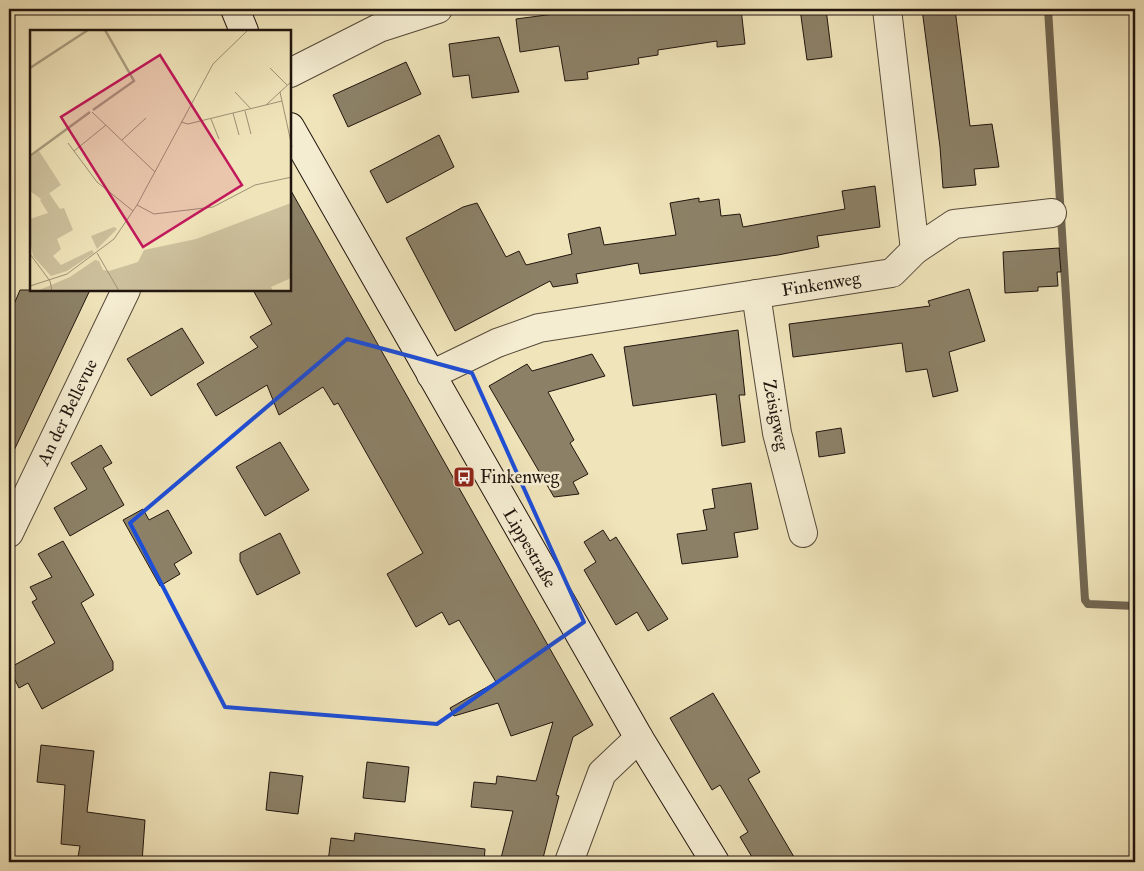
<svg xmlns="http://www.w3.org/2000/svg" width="1144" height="871" viewBox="0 0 1144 871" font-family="'IM FELL Great Primer',serif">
  <rect width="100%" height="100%" fill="#f0e4ba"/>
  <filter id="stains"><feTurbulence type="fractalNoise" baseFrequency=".004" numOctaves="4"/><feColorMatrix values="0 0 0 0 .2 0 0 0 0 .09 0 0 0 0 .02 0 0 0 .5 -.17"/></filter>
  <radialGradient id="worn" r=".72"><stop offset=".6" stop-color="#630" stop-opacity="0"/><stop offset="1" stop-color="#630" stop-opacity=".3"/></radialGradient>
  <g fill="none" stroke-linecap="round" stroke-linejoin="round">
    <!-- stream -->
    <path stroke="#726752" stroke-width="8" d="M1048,9l37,591 3,4 47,2"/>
  </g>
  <!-- building -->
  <g fill="#8c8167" stroke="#20150e">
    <path d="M592,9h149l4,35 -28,3v-6l-59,9v5l-20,3 1,6 -52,8 1,7 -23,2 -6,-35 -39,6 -4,-33z"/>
    <path d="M800,9h26l6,48 -25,3z"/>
    <path d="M922,9h33l15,117 22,-2 7,43 -25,2 2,16 -33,3 -3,-41z"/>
    <path d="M499,37l20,55 -47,6 -3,-23 -16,2 -4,-33z"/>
    <path d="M406,62l15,32 -73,33 -15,-32z"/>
    <path d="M439,135l15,32 -67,36 -17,-32z"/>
    <path d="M875,186l5,41 -63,9 2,11 -41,8 -138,19 -2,-11 -62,11 2,9 -25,4 -3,-6 -95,50 -49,-93 57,-31 14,-4 29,54 13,-6 7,14 46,-11 -4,-20 32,-7 4,18 72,-10 -6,-32 29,-5v4l20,-3 2,17 19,-2 3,13 102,-18 -3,-18z"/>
    <path d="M290,189l303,536 -20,12 -17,58 3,1 -17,66h-42l13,-51 -42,-4 3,-25 22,2 1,-8 39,5 17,-59 -42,14 -13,-33 -44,13 -4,-8 46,-26 -37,-62 -10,5 -7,-13 -26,15 -29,-53 36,-21 -85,-150 -4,2 -11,-18 -44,28 -12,-30 -51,31 -19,-32 61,-37 -8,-10 22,-13 -19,-34h37z"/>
    <path d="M1059,248l2,24h-4l1,14 -20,1v4l-33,2 -2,-41z"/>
    <path d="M969,289l16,52 -36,11 9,39 -25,6 -6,-28 -21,3 -4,-29 -109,14 -4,-33 141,-18 -2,-5z"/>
    <path d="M20,290h70l-81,171v-145z"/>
    <path d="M182,328l22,35 -53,33 -24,-37z"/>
    <path d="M738,330l7,65h-6l6,47 -23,4 -6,-52 -83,12 -9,-59z"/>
    <path d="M592,354l13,22 -57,16 26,48 -4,3 18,31 -15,8 6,12 -25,3 -65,-111 38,-22 5,7z"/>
    <path d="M841,428l4,25 -26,4 -3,-25z"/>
    <path d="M280,442l29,48 -44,26 -29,-49z"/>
    <path d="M101,445l11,18 -9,5 21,37 -54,31 -16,-28 33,-19 -16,-26z"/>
    <path d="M751,483l7,46 -24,4 4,24 -56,7 -5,-30 30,-4 -4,-20 12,-2 -3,-19z"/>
    <path d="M143,509l6,11 19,-10 24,43 -18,11 6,10 -20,12 -37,-66z"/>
    <path d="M603,530l7,11 6,-4 52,82 -20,12 -11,-19 -21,13 -32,-55 12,-8 -12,-20z"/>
    <path d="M280,533l20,40 -43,22 -17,-34v-8z"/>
    <path d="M63,541l31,54 -13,8 32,59v8l-71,39 -14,-26 -9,5 -10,-20 46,-25 -23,-41 5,-3 -7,-12 22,-10 -14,-23z"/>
    <path d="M713,693l47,79 -12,7 49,83h-42l-15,-25 8,-5 -28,-47 -8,5 -42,-72z"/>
    <path d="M41,745l53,6 -7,61 58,8 -3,42h-65l3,-16 -19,-2 4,-59 -28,-3z"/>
    <path d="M367,762l42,5 -4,35 -42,-4z"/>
    <path d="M270,772l33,4 -5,38 -32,-4z"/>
    <path d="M355,833l130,16 -1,13h-78l-46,-5v5h-32l3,-24 23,3z"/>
  </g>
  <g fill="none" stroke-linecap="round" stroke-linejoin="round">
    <!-- street casing -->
    <g stroke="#544939" stroke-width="30">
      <g id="street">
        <path d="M887,9l28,241"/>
        <path d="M290,73l89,-45 59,-19"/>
        <path d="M756,294l21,139 26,100"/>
        <path d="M431,375l66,-32 42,-15 353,-55 23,-23 39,-26 98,-11"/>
        <path d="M9,533l117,-243"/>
        <path d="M569,862l33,-89 37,-35"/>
      </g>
    </g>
    <!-- secondary casing -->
    <g stroke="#20150e" stroke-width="30">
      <g id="secondary">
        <path d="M235,9l9,22"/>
        <path d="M290,127l349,611 76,124"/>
      </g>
    </g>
    <!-- street -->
    <use href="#street" stroke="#f5edd2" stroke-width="28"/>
    <!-- secondary -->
    <use href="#secondary" stroke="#f5edd2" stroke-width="28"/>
  </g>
  <!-- marked area -->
  <path fill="none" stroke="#1d4ed8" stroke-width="4" stroke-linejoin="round" d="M347,339l125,34 112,249 -147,102 -212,-17 -95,-184z"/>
  <!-- icons -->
  <defs>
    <g id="bus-square" transform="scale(1.125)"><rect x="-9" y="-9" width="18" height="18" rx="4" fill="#8f2418" stroke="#f5edd2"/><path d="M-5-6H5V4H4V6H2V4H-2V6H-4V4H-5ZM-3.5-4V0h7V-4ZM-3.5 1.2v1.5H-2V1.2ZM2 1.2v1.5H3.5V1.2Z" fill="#fff"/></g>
  </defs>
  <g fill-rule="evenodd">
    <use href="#bus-square" x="464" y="477"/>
  </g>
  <g text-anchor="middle" stroke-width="5" stroke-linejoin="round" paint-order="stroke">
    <!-- street labels -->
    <g font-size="18" fill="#20150e" stroke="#f5edd2">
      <text transform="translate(821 284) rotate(-9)" y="6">Finkenweg</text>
      <text transform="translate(67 412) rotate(-64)" y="6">An der Bellevue</text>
      <text transform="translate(776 415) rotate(79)" y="6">Zeisigweg</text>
      <text transform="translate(530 548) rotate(60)" y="6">Lippestraße</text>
    </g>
    <!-- poi labels -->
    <g font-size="18" fill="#20150e" stroke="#f5edd2" text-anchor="start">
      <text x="480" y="483">Finkenweg</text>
    </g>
  </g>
  <!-- overview -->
  <g transform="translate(30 30)">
    <rect width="261" height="261" fill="#f0e4ba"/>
    <path d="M9,121l22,34 -20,14 -11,-8v-33z" fill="#cdc19d"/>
    <path d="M19,163l11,16 4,-1 9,22 -16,9 4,10 -8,7 8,9 31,-15 2,3 -27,18 -16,5 -18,-20 -3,-16v-21l18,-6 -8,-13zM261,173v75l-20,9 2,4h-236l33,-14 25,-17 4,1 4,9 6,1 29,-9 6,-12 52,-11zM84,197l3,2 -20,20 -6,-13z" fill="#cdc19d"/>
    <path fill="none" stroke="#a99e80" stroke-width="2.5" d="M0,38l58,-38M63,80l41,-29 -29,-51M0,126l60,-44"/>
    <path fill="none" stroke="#9d9175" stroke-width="1" d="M240,38l17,17M205,62l16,17M250,62l12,55M236,75l26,-24M215,81l6,23M62,82l63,60M203,83l6,22M181,89l8,20M151,92l7,2 94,-23M92,110l24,-22M38,113l29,39 36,29M44,121l32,-26M107,175l17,9 59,-7 42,-22 37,-8M67,223l22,38M0,224l20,27 2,10M0,256l37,-12 47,-35 23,-34 76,-141 35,-34"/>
    <path fill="#c2185b" fill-opacity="0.15" stroke="#c2185b" stroke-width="2.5" d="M130,25l82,130 -99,62 -82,-130z"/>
    <rect width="261" height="261" fill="none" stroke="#20150e" stroke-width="2.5"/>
  </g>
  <!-- margin -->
  <rect width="1144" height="871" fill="none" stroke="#f0e4ba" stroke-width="30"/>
  <rect x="10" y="10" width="1124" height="851" fill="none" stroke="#20150e" stroke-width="2.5"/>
  <rect x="15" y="15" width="1114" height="841" fill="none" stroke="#20150e"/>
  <rect width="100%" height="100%" filter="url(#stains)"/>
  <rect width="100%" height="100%" fill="url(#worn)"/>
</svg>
